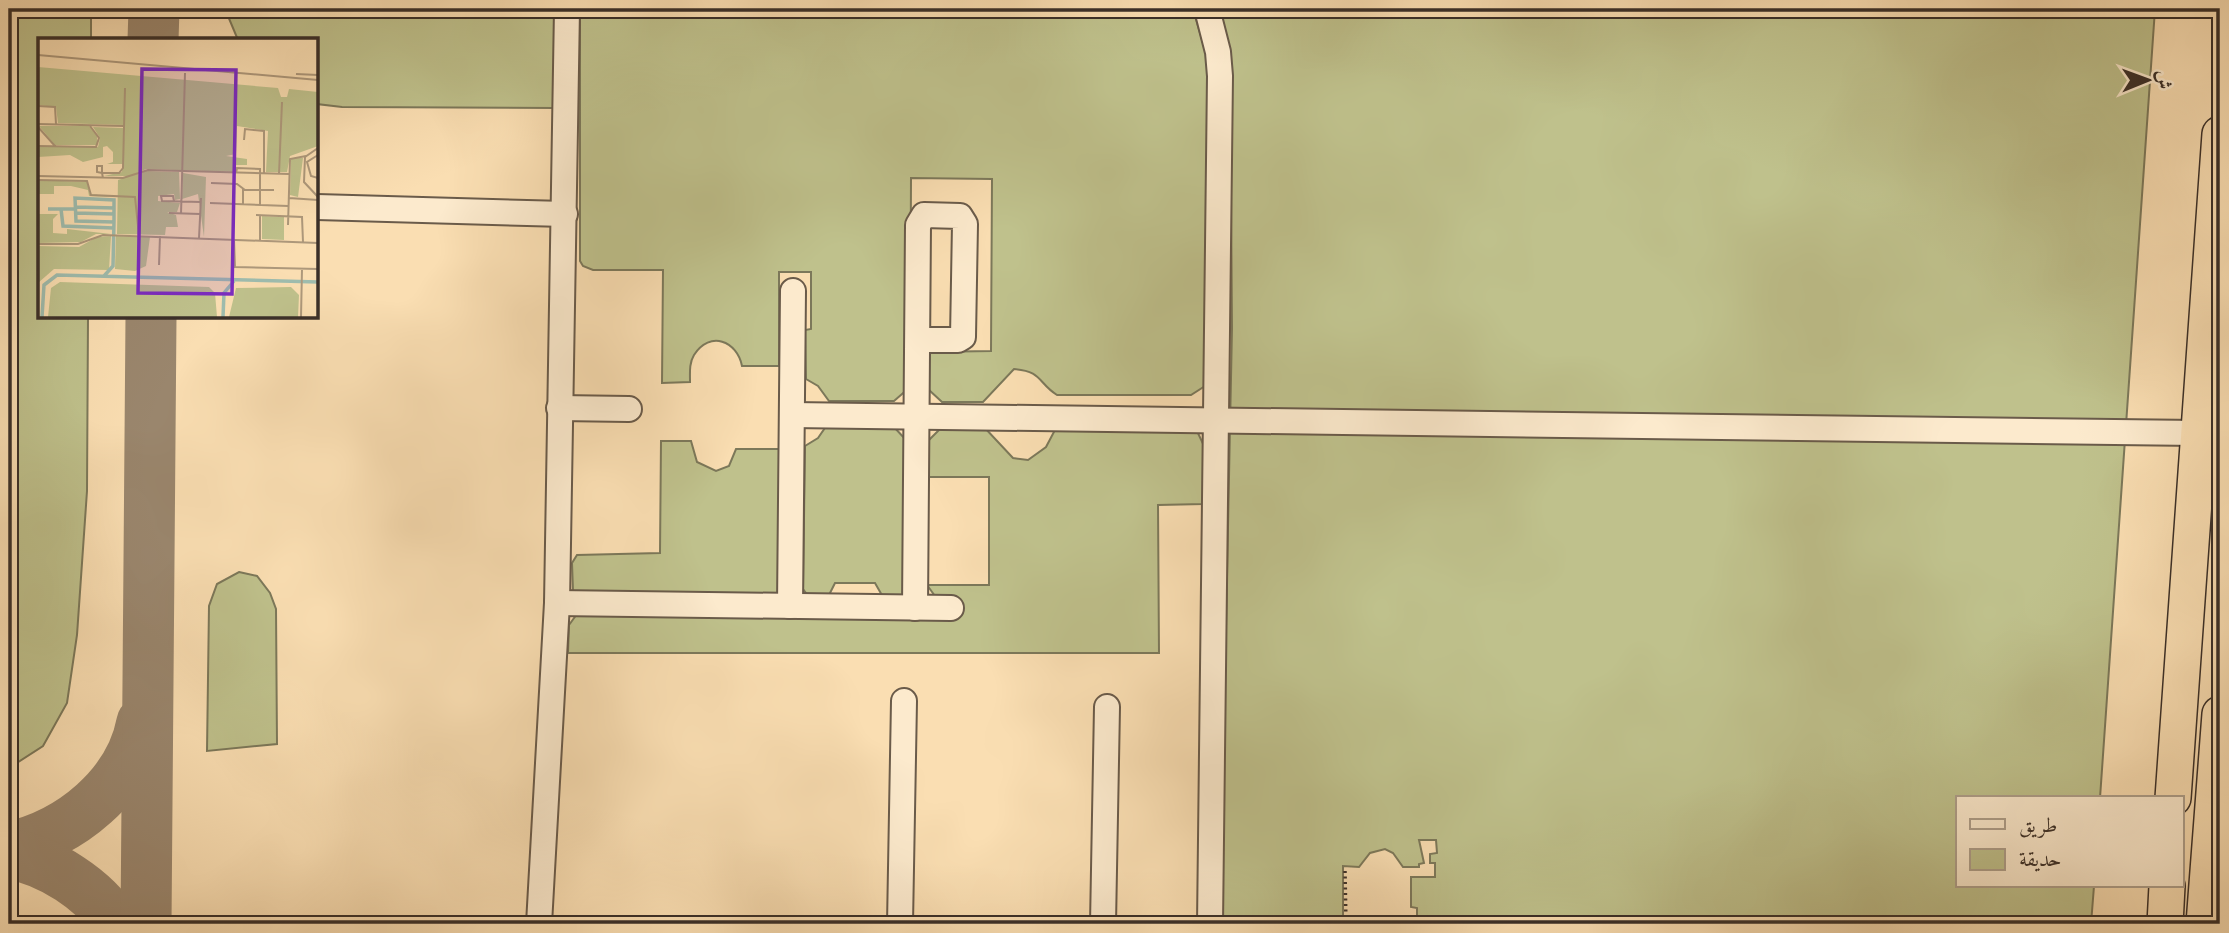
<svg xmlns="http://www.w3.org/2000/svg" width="2229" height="933" viewBox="0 0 2229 933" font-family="'Gentium Book Plus',Amiri,serif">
  <rect width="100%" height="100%" fill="#fadeb2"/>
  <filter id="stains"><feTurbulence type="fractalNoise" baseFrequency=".00286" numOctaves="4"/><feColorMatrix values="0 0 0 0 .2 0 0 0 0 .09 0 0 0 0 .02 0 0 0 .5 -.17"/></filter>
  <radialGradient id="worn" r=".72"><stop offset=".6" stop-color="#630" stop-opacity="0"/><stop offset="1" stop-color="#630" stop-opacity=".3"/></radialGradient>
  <!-- green -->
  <g fill="#bfc18c" stroke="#7c785a" stroke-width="2">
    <path d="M9,9h82v31h-51v277h48l-1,174 -10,144 -10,68 -24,43 -34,22z"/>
    <path d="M225,9h330v99l-213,-1 -25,-3v-64h-79z"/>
    <path d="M580,9h613l16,55 -4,322 -14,9h-134c-19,-12 -15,-24 -43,-26l-31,33h-41l-14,-13 1,-37 62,-1 1,-172 -81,-1 -1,209 -16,14h-65l-11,-15 -12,-7 -1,-49 6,-1v-57h-32v94h-37c-5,-25 -32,-36 -48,-11 -5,8 -4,18 -4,27l-28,1 1,-113h-70l-10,-4 -3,-5z"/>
    <path d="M1218,9h937l-55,789h-142v88h136l-3,38h-674v-16l-6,-1v-30h24v-14h-5v-9l7,-1 -1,-13h-17l5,23 -5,1v3h-16l-10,-14 -8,-4 -15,4 -11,14 -16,-1v58h-123l12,-596 -2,-265z"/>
    <path d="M827,425l66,1 14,15 -1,150 -8,7 -15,-1 -8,-14h-40l-6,12 -20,2 -6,-8 2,-143 13,-8z"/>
    <path d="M943,426l41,1 29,31 15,2 18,-13 10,-19 141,3 8,17 -2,56 -45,1 1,148h-591l1,-28 8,-11 358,-18 -8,-11h62v-108h-61l1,-37z"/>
    <path d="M661,441h30l6,21 19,9 13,-5 7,-17h49l-2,146 -210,-4 -1,-28 5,-8 83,-2z"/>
    <path d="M239,572l18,4 13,17 6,16 1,135 -70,7 2,-145 8,-22z"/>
  </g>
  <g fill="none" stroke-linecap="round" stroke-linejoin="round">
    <!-- taxiway -->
    <g stroke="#9a866d" stroke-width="51">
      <path d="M153,40l1,-31"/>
      <path d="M9,847c61,-13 121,-61 133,-125"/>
      <path d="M9,854c40,6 86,36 107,70"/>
      <path d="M146,924l5,-607"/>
    </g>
    <!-- minor casing -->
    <g stroke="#6a5b4a" stroke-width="28">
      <g id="minor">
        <path d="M1207,9l11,43 2,24 -10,848"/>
        <path d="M317,207l248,7"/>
        <path d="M559,408l70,1"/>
        <path d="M792,415l1405,18"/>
        <path d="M557,603l394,5"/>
        <path d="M790,606l3,-315"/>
        <path d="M915,608l3,-383 6,-10 36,1 5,8 -2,113 -5,3h-40"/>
        <path d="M539,924l18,-321 10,-594"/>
        <path d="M900,924l4,-223"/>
        <path d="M1103,924l4,-217"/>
      </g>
    </g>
    <!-- highway casing -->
    <g stroke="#3a2f28" stroke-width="38">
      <g id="highway">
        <path d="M2173,798l47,-664"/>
        <path d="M2165,924l2,-38"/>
        <path d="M2204,924l16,-210"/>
      </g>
    </g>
    <!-- path -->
    <g stroke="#3a2f28" stroke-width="3.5" stroke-dasharray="2 3.5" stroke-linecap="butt">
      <path d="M1345,871l1,53"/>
      <path d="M1414,915v9"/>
    </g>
    <!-- minor -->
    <use href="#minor" stroke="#fceacd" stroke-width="24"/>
    <!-- highway -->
    <use href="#highway" stroke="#fadeb2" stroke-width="35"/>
  </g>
  <!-- overview -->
  <g transform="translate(38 38)">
    <rect width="280" height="280" fill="#fadeb2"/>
    <path d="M0,29l240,21 3,9h6l2,-8 29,3v54l-28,10 -3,16h-21l2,-41 -31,-5 -1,28 -10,2 21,3v6h-12v7l-89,-3 -16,7h-26l18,-4 3,-47 -67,-2 -2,-16 -18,-2zM1,88h50l8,10v9h-42zM55,89l30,1v36h-16l6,-2v-10l-6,-6 -4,1v10l-20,5 -13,-7 -32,2v-10h60l2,-9zM253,120h12l-5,39 -8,-2zM108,133l33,1 1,27 -5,1 -1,-6 -16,2v5l22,2 -3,9h-10l9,3 2,12h-12l-1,8 -48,-1 1,-54zM145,135l23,4 -2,60 -6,-43 -16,5zM0,142l49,2 3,12 25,3 -26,-1 -1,-6 -17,-4h-17v8h-16zM0,176h20l-5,5v14l14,1v-5l44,5h-15l-15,8 -43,1zM224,178l22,1v23l-22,-1zM73,198l-2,34 -55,-1 -16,14v-37l41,1 18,-10zM78,198l34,1 -4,29 -11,5 -20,-2zM22,244l149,5 6,6 2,24h-169l3,-29zM253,249l8,8 -1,22h-69l7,-29z" fill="#bfc18c"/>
    <path fill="none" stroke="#9ebcae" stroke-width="3.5" d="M37,169l40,1M10,171h27M23,171l2,17 51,2M37,175l39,1M66,238l9,-10 1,-44v-22l-39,-2 1,23 38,1M4,279l2,-32 13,-10 261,7M185,279l1,-24 10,-12"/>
    <path fill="none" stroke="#ad987b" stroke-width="2" d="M0,17l280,25M258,36l22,1M0,68l17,1 1,17M0,86l86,2M0,89l17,19M206,102l1,-11 19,2v42M0,108l58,1 3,-9 -9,-12M280,110l-13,9 -1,25 14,15M280,117l-11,7 4,14 7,2M198,135l1,-5 23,1v36M241,136l3,-72M0,138l85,2 25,-8 141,4M65,140l-1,-5v-7h-5v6l5,1h17l4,-5 2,-80M0,142l49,1 4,14 44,2 4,39M173,145l26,1 8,6M251,160l29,2M136,163l-1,-5h-12l1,5 39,1M172,165l78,3M205,166v-14h31M131,175l31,1M143,176l4,-141M218,177l46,2 1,25M250,187l2,-66 16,-3M161,200l2,-40M196,202l1,27 83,2M222,203v-26M0,206h40l25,-9 215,8M121,227l1,-29M263,279l1,-48"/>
    <path fill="#7b2cbf" fill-opacity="0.15" stroke="#7b2cbf" stroke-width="3.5" d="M104,31l94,1 -4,224 -94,-1z"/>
    <rect width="280" height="280" fill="none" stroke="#3a2f28" stroke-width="3.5"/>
  </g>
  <!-- margin -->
  <rect width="2229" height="933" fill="none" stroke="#fadeb2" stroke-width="35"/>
  <rect x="10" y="10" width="2208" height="912" fill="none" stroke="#3a2f28" stroke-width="3.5"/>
  <rect x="18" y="18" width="2194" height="898" fill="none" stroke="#3a2f28" stroke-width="2"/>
  <!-- legend -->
  <rect x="1956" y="796" width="228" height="91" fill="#fceacd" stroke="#ae9f8b" stroke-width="2"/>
  <rect x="1970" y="819" width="35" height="10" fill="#fceacd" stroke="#ae9f8b" stroke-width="2"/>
  <text x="2019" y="832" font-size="21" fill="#3a2f28">طريق</text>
  <rect x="1970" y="849" width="35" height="21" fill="#bfc18c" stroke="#ae9f8b" stroke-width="2"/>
  <text x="2019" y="866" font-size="21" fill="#3a2f28">حديقة</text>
  <!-- north arrow -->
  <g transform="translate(2148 80) rotate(89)" stroke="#fceacd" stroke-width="5" paint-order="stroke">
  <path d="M0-5L12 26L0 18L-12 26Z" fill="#3a2f28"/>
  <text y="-10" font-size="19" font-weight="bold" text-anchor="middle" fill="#3a2f28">ش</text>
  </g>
  <rect width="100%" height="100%" filter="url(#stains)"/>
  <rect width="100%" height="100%" fill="url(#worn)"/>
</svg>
